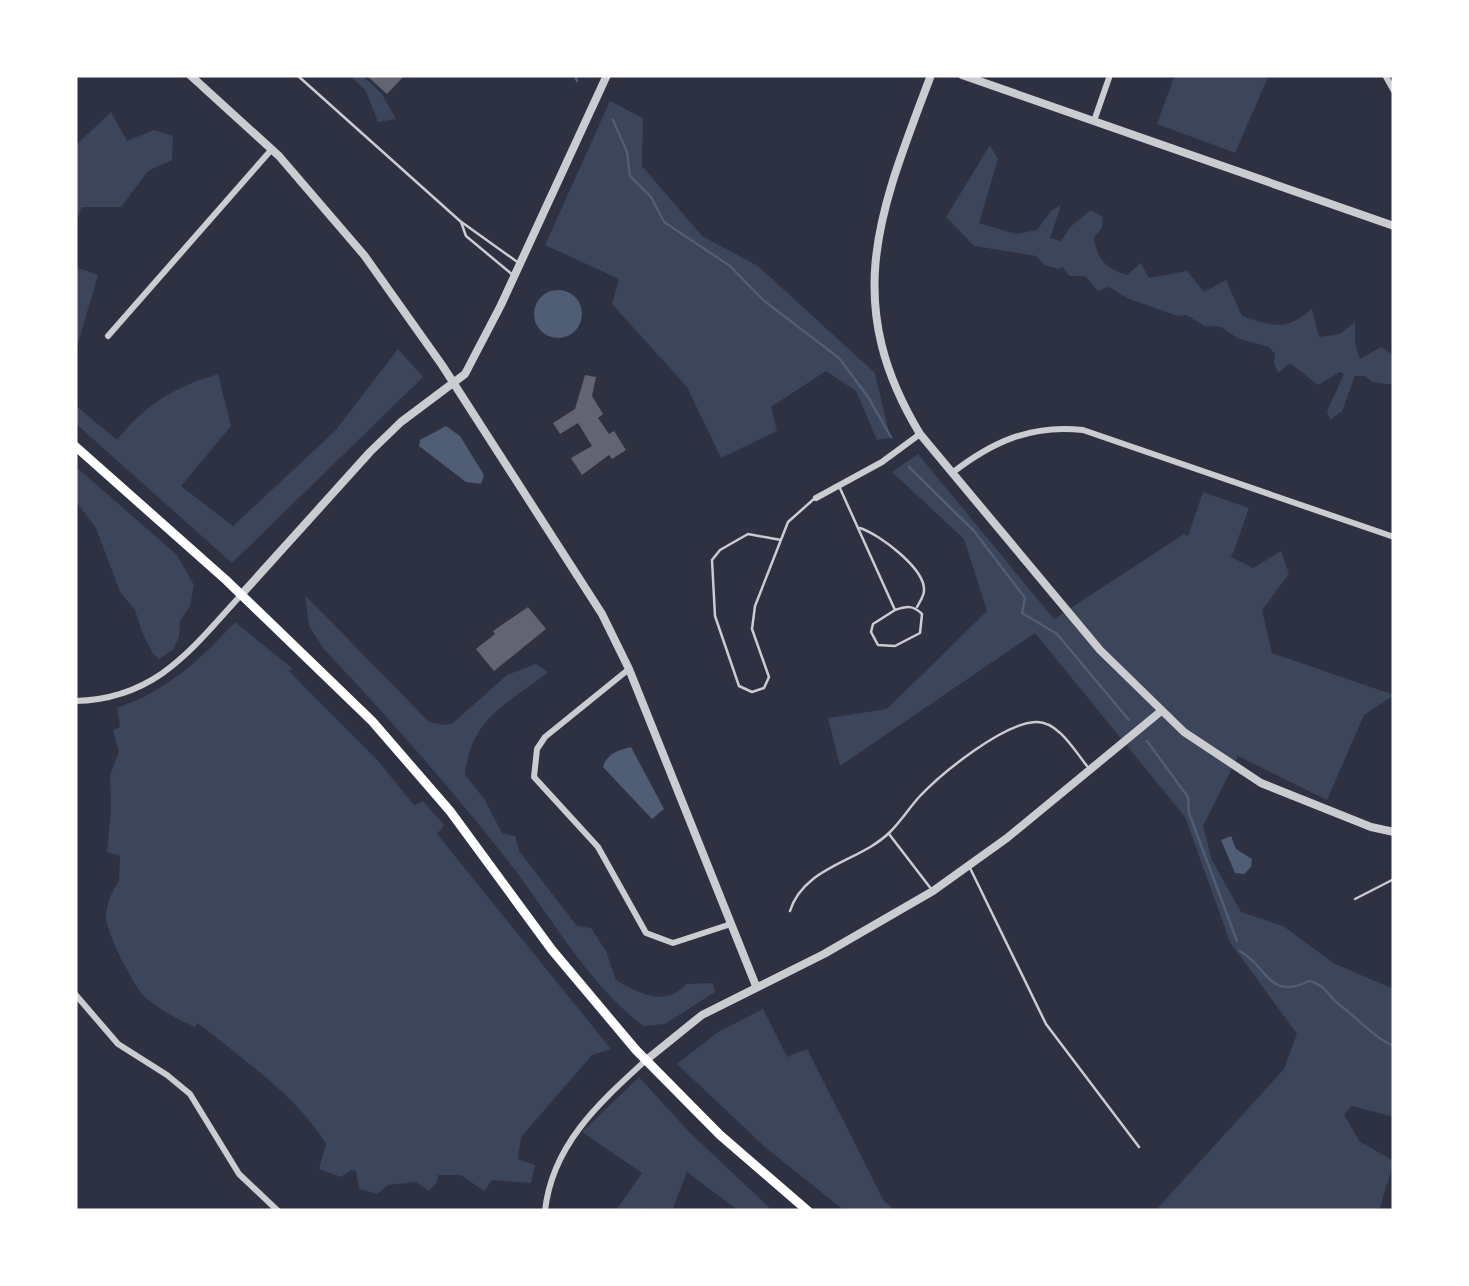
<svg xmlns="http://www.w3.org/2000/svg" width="1469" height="1286" viewBox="0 0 1469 1286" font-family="'PT Sans',sans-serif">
  <rect width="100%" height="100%" fill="#2d3142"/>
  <!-- green -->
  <g fill="#3c4559">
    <path d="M350,75h12l20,19 14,25 -18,3 -12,-31z"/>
    <path d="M1175,75h94l-34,78 -78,-29z"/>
    <path d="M610,101l33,17 -1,48 60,70 56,30 117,107 15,65 -13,2 -21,-49 -30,-20 -55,36 6,24 -56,27 -34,-71 -75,-83 7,-25 -74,-34z"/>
    <path d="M111,112l16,29 27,-11 19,6 -1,24 -24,11 -27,36h-39l-7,17v-78z"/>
    <path d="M990,145l8,14 -19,64 37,11 21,-4 14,-19 10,-6 -11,33 11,3 9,-14 21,-17 12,7 -1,10 -8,11c3,22 13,31 33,37l14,-12 8,15 38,-7 17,21 22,-12 16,36c33,10 41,16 70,-7l7,28 21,-3 15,-12v21l5,16 21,-12 13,9v29l-21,-3 -8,-6h-10l-13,35 -12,9 -3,-9 17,-37 -4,-2 -22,13 -28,-22 -12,10 -4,-10 1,-9 -6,-7 -30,-8 -18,-12 -16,-1 -19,-11 -9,1 -50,-18 -18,-11 -11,4 -13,-15h-16l-6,-9 -4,2 -15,-4 -8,-9 -62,-10 -28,-29z"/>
    <path d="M75,267l23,8 -23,78z"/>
    <path d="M398,349l25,28 -191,186 -157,-140v-18l42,35c30,-37 56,-52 101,-66l13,52 -50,60 52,40 102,-95z"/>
    <path d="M918,454l136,165 130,-85 4,2 15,-44 46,16 -17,48h-3l24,12 28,-17 8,23 -27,36 10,43 122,42 -30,20 -37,85 -89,-44 -35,70 9,34 29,52 42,14 52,38 59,25v128l-42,-11 -8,8 15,27 35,20 -15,50h-224l129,-142 13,-35 -67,-92 -45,-125 -150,-184 -195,133 -12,-48 59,-9 100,-98 -23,-72 -72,-67z"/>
    <path d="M75,466l102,89 17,30 -4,21 -10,15 -1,16 -6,13 -14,9 -6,-5 -11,-22 -7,-22 -15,-18 -24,-64 -21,-28z"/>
    <path d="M305,595l124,127 15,3 9,-2 54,-48 29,-11 12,8c-41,33 -77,45 -83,103l20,25 17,33 13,3 4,15 58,75 14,2 15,23 10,29c23,13 49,28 70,4l27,-1 2,9 -50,32 -22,2c-57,-44 -91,-109 -135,-165 -58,-74 -120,-144 -185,-213l-14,-22z"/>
    <path d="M235,622l58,47 -4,2 90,91 35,43 9,-4 21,24 -7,9 174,215 -19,6 -71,82 -3,22 17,6 -4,18 -39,-3 -8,11 -23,-16h-23l-1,7 -8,9 -13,-9 -28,3 -11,9 -18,-5 -3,-18 -5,-1 -10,7 -22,-8 7,-25c-30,-49 -84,-85 -128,-121l-3,4c-19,-9 -38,-18 -53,-33 -10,-12 -36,-61 -36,-77 0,-12 6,-27 13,-36l1,-25 -13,-4 4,-41 -1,-36 9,-23 -6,-22 7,-3 -3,-19c52,-19 81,-46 118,-86z"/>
    <path d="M763,1009l24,48 20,-8 77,152 12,10h-51l-79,-63 -89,-84 41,-32z"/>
    <path d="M639,1077l50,55 84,79h-34l-52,-39 -14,36 -56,1 25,-36 -60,-41z"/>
  </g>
  <!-- water -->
  <g fill="#4f5d75">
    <circle cx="558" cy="314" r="24"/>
    <path d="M446,426l14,10 24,39 -3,9 -15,-2 -47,-36 1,-6z"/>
    <path d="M631,747l33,62 -12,10 -49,-52c4,-14 16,-17 28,-20z"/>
    <path d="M1231,836l5,13 16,10 -1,8 -7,7 -9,-1 -14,-33z"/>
  </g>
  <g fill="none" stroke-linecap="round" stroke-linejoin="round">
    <!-- stream -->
    <g stroke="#4f5d75" stroke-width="2.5">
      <path d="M575,75l2,6"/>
      <path d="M613,120l14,32 3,24 21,21 13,25 66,44 33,34 76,58 29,39 23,40"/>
      <path d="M909,467l65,64 51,67 -3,15 35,21 72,86"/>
      <path d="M1147,741l41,56 1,16 48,128"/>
      <path d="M1240,951c28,16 29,50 69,30 18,4 18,15 32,25 18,13 33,32 53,40"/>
    </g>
  </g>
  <!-- building -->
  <g fill="#626471">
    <path d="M366,75h39l-18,19z"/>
    <path d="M585,375l11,2 -4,19 11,18 -5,4 11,16 5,-3 12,19 -14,9 -3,-4 -27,20 -11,-17 21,-12 -14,-23 -18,11 -7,-11 22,-14z"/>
    <path d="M528,607l18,22 -52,42 -18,-22 19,-15 -2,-3z"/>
  </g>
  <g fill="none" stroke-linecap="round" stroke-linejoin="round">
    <!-- service -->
    <g stroke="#caccd0" stroke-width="2.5">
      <path d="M297,75l163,146 56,40"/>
      <path d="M461,222l5,14 48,40"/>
      <path d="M839,486l56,124 -22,14 -2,8 7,13 17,1 25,-13 2,-19c-9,-9 -15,-8 -27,-4"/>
      <path d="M860,528c19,6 66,41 64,63 0,5 -5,12 -7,16"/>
      <path d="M781,540l-33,-6 -28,16 -8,10 3,56 24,70 13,6 12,-4 5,-11 -17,-48 3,-23 33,-84 27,-24"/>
      <path d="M889,834l43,56"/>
      <path d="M970,868l76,156 93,123"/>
      <path d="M1355,899l39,-20"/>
      <path d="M790,911c14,-45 70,-49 100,-79 11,-11 19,-24 30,-36 22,-23 83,-73 116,-74 22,-1 39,29 51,44"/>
    </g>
    <!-- minor -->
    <g stroke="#caccd0" stroke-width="6">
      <path d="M1385,75l9,16"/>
      <path d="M1094,121l16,-46"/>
      <path d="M108,336l164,-187"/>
      <path d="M952,473c40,-31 79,-49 131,-43l311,107"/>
      <path d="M816,498l66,-36 38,-28"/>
      <path d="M629,669l-84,68 -8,12 -3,28 64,70 48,86 27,10 58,-19"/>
      <path d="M75,701c81,-2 116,-51 166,-106"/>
      <path d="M75,994l43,50 49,31 23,19 49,80 39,37"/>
      <path d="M545,1211c7,-66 54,-108 100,-150"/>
    </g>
    <!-- tertiary -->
    <g stroke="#caccd0" stroke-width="8">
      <path d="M190,75l89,81 85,99 78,110 160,249 27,55 127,317"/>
      <path d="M931,75c-50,134 -92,225 -11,359l180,216 84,82 77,51 110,44 23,5"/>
      <path d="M962,75l432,151"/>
      <path d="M241,595l129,-143 31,-30 64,-48 36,-69 106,-230"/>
      <path d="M645,1061l57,-46 122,-61 109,-63 74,-53 153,-126"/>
    </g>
    <!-- secondary -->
    <path stroke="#fff" stroke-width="9" d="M75,446l151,134 146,141 78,90 102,139 84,100 84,85 88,76"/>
  </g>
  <!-- border -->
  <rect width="1469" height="1286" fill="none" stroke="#ffffff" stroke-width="155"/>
</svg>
